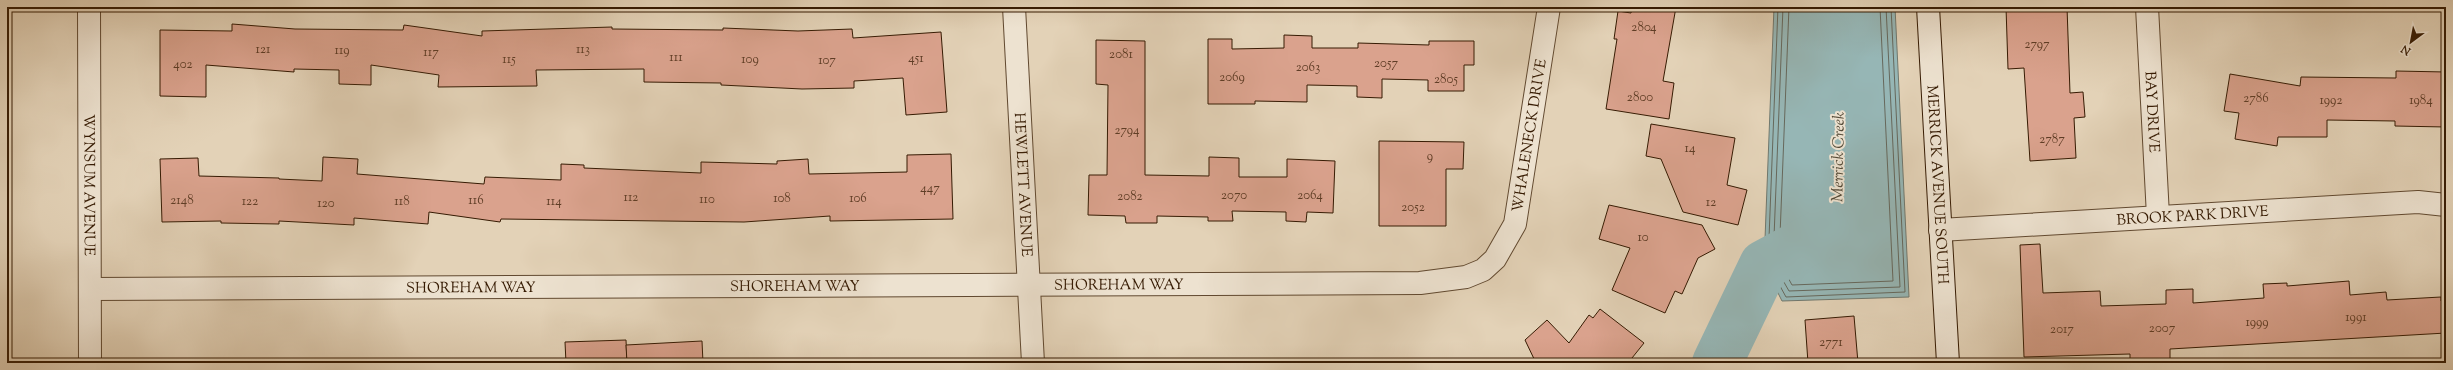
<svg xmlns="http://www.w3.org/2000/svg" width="2453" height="370" viewBox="0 0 2453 370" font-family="'Sorts Mill Goudy',serif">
  <rect width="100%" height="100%" fill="#e3d2b7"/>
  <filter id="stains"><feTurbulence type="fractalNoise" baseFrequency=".005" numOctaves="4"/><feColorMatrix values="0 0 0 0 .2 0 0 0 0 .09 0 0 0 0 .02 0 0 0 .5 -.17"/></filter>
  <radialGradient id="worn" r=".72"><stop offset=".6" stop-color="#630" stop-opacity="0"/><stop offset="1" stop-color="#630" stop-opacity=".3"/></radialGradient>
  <!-- water -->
  <path fill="#96b6b5" stroke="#70786e" d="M1774,7h121l14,290 -127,4 -18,-36z"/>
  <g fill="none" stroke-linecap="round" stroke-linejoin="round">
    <!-- shore -->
    <g stroke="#66685c" stroke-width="1">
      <path d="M1778,7l-10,257 18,33 119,-5 -14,-285"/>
      <path d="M1783,7l-10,256 16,28 111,-4 -14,-280"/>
      <path d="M1789,7l-10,254 13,24 101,-4 -13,-274"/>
    </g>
    <!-- river -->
    <path stroke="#96b6b5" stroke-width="50" d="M1717,363l47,-98 61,-33"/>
  </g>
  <!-- building -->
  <g fill="#daa28d" stroke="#361b03">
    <path d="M1632,7h44l-13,74 11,2 -5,36 -63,-10 11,-70h-3l4,-28 13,2z"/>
    <path d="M2006,7h61l3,86 13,-1 2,25 -11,1 2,40 -46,3 -6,-93 -16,1z"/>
    <path d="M232,24l63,5 108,1 1,-5 78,11v-5l130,-4v2l111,1v-2l75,3 54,-2 1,9 88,-6 6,80 -41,3 -3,-37 -49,3v7l-52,1 -81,-4v-2l-77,-1v-13l-108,1 1,16 -99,1 1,-12 -68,-10v20l-32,-1v-14l-45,-1v3l-88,-7v32l-46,-1v-66l72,1z"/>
    <path d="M1284,35l28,1v12h46v-5l71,2v-4h45v24h-10v26h-36v-11l-46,-1v19l-25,-1v-11l-50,-1v17l-52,-1v3h-47v-65h24v10l52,-1z"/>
    <path d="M1096,40l49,1v134l64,1v-19l30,1v19h48v-18l48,2 -2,52 -26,-1 -1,10 -20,-1v-9l-54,-1 1,10h-25v-4l-51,-1v7h-31l-1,-7 -37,-1 1,-40h18l1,-90 -12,-1z"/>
    <path d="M2396,71l50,1v55l-51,-1v-5l-68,-1v17h-49l-1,9 -42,-7 4,-26 -15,-2 6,-37 70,12 1,-9 95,1z"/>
    <path d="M1651,124l84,14 -8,47 20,5 -9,35 -55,-13 -22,-53 -15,-3z"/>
    <path d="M1379,141l85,1 -1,27h-17v57h-67z"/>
    <path d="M951,154l2,65 -123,2v-5l-86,6 -243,-3 -1,3 -71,-10 -1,12 -74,-6v7l-75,-4v3l-58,-1v-2l-59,1 -2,-63 38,-1 1,18 80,2v1l43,2 1,-24 35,2 -1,15 127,10 1,-7 76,3v-16l23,1v3l117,5v-11l76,2v-3l31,-2 1,15 98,-2v-17z"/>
    <path d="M1609,205l93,20 13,24 -17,9 -16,36 -7,-3 -10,22 -53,-23 18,-42 -31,-9z"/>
    <path d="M2040,244l3,49 57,-2 1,15 65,-2v-14l27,-1v14l71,-5 -1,-14 24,-1v3l62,-5 1,14 36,-3 1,8 54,-3v4l5,-1v33l-276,16v14h-40v-9l-106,3 -4,-112z"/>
    <path d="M1600,309l44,34 -16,20h-92l-11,-23 22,-20 22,23 20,-28 4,3z"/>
    <path d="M1854,316l4,47h-50l-3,-43z"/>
    <path d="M626,340l1,23h-61l-1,-21z"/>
    <path d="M702,341l1,22h-76l-1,-18z"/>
  </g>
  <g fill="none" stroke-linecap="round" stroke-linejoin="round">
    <!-- street casing -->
    <g stroke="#614930" stroke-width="24">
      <g id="street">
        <path id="s1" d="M89,7l1,356"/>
        <path id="s2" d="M1014,7l19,356"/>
        <path id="s3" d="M2147,7l11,209"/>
        <path id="s4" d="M1940,230l478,-28 28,3"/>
        <path id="s5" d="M90,289l1330,-6 46,-6 17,-7 12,-11 20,-35 34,-217"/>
      </g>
    </g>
    <!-- secondary casing -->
    <g stroke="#361b03" stroke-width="24">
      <g id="secondary">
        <path id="s6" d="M1928,7l20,356"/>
      </g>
    </g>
    <!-- street -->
    <use href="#street" stroke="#ede2d0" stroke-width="22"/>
    <!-- secondary -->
    <use href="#secondary" stroke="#ede2d0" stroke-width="22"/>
  </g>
  <g text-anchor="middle" stroke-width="4" stroke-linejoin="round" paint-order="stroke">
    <!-- number labels -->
    <g font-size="13" fill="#5f3d26">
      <text x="1644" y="31">2804</text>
      <text x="2037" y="48">2797</text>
      <text x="263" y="53">121</text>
      <text x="583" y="53">113</text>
      <text x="342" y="54">119</text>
      <text x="431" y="56">117</text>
      <text x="1121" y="58">2081</text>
      <text x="676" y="61">111</text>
      <text x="916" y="62">451</text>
      <text x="509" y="63">115</text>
      <text x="750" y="63">109</text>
      <text x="827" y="64">107</text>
      <text x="1386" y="67">2057</text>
      <text x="183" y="68">402</text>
      <text x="1308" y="71">2063</text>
      <text x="1232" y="81">2069</text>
      <text x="1446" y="83">2805</text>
      <text x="1640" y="101">2800</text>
      <text x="2256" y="102">2786</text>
      <text x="2331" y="104">1992</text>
      <text x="2421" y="104">1984</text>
      <text x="1127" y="134">2794</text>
      <text x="2052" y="143">2787</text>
      <text x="1690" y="152">14</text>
      <text x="1430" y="160">9</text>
      <text x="930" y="192">447</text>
      <text x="1234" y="199">2070</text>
      <text x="1310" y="199">2064</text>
      <text x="1130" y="200">2082</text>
      <text x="631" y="201">112</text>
      <text x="782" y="202">108</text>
      <text x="858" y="202">106</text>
      <text x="707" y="203">110</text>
      <text x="182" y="204">2148</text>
      <text x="476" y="204">116</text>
      <text x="250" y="205">122</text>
      <text x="402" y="205">118</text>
      <text x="554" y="205">114</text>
      <text x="1711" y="206">12</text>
      <text x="326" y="207">120</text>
      <text x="1413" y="211">2052</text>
      <text x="1643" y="241">10</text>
      <text x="2356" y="321">1991</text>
      <text x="2257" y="326">1999</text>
      <text x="2162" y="332">2007</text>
      <text x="2062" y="333">2017</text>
      <text x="1831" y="346">2771</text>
    </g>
    <!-- street labels -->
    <g font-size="15" fill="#361b03" stroke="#ede2d0">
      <text dy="5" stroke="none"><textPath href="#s3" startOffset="105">BAY DRIVE</textPath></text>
      <text dy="5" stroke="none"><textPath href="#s5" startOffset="1541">WHALENECK DRIVE</textPath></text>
      <text dy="5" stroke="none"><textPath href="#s1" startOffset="178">WYNSUM AVENUE</textPath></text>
      <text dy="5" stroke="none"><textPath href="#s2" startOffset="178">HEWLETT AVENUE</textPath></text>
      <text dy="5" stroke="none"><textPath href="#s6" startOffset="178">MERRICK AVENUE SOUTH</textPath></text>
      <text dy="5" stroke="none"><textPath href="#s4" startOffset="253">BROOK PARK DRIVE</textPath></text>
      <text dy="5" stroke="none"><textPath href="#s5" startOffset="1029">SHOREHAM WAY</textPath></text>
      <text dy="5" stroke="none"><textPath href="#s5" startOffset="705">SHOREHAM WAY</textPath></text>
      <text dy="5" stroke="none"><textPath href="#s5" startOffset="381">SHOREHAM WAY</textPath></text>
    </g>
    <!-- water labels -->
    <g font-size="16" font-style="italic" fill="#534a38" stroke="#ede2d0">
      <text transform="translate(1837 157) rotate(-89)" y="6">Merrick Creek</text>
    </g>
  </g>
  <!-- margin -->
  <rect width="2453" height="370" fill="none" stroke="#e3d2b7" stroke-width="24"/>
  <rect x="8" y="8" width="2437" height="354" fill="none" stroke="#361b03" stroke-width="2"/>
  <rect x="12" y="12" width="2429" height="346" fill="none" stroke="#361b03"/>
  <!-- north arrow -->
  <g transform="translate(2411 42) rotate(212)" stroke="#ede2d0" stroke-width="3" paint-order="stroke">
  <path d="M0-3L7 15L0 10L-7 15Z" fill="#361b03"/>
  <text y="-6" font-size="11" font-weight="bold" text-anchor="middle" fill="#361b03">N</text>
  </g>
  <rect width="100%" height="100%" filter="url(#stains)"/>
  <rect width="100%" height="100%" fill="url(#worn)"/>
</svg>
